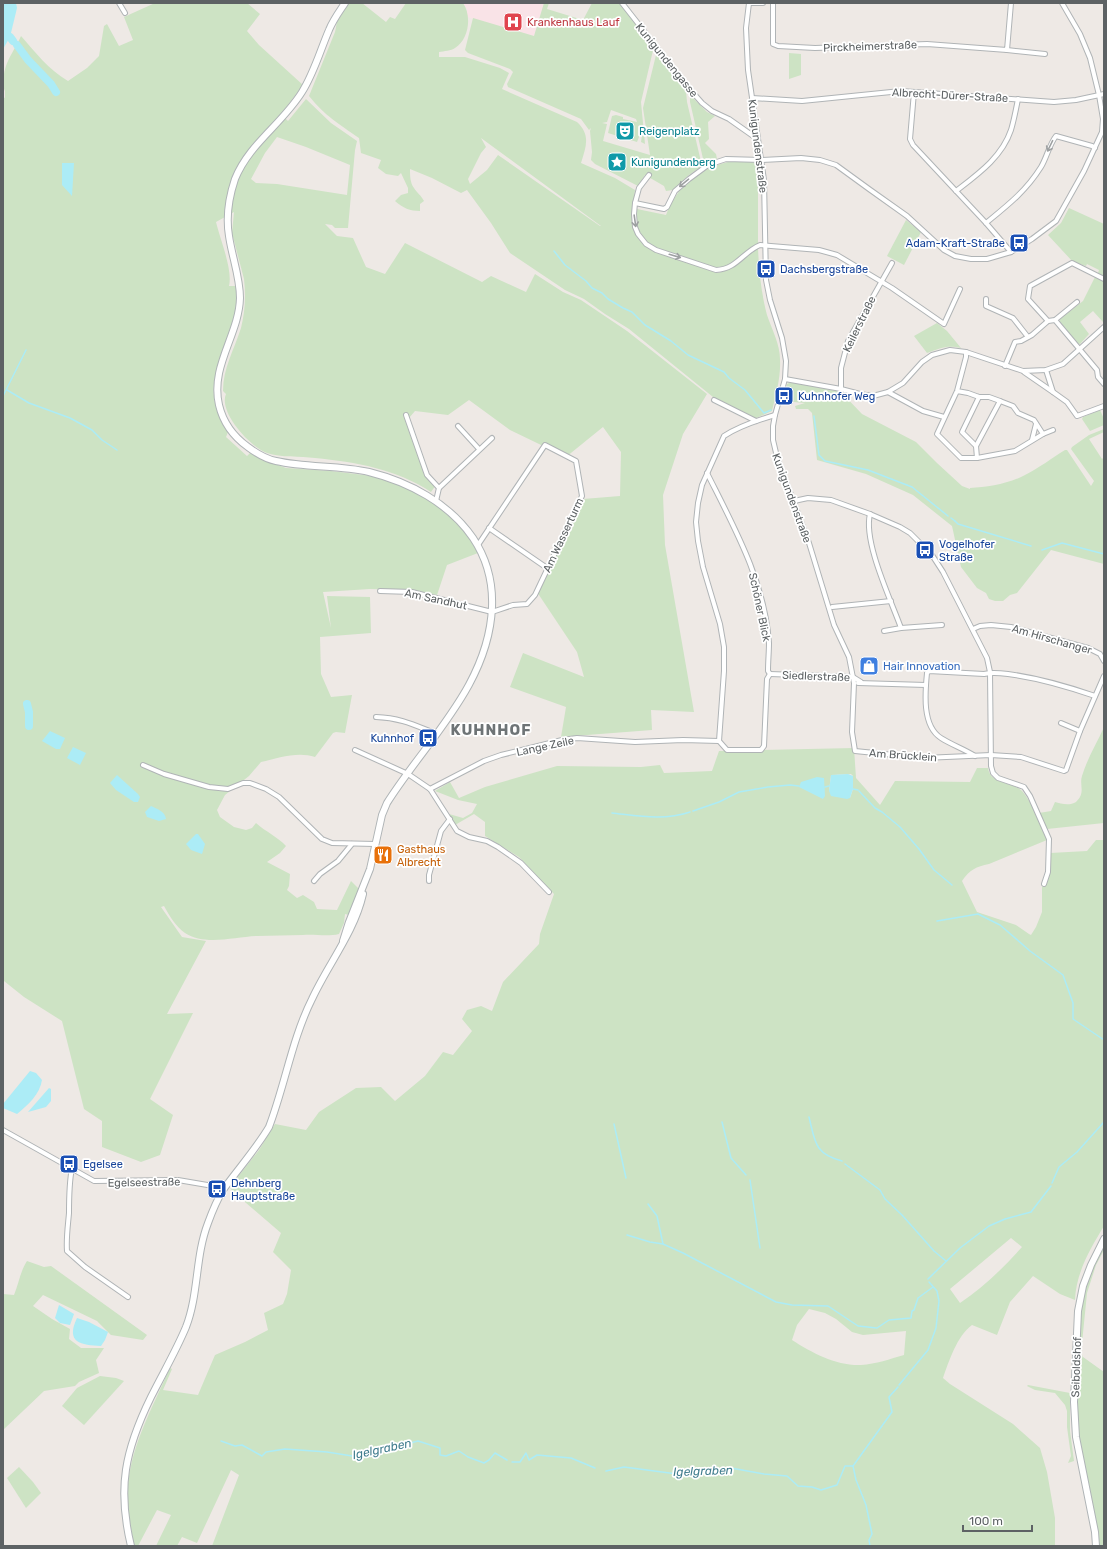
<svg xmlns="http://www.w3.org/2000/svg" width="1107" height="1549" viewBox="0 0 1107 1549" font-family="Rubik,sans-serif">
  <rect width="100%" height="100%" fill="#eee9e5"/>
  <!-- medical -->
  <path fill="#f9e3e7" d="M463,3h81l-10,33 -67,-19v-8z"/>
  <!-- green -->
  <g fill="#cde3c4" fill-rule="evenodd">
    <path d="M155,3h92l13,11 -13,17 12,14 44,40 -22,29 7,7 18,-22 25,24 26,18 -2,9 -7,78h-13l-3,-3 -7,-1 12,12 16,2 13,29 19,7 20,-31 77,39 9,-6 35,16 9,-18 28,18 18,8 46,31 80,63 -24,40 -20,61 2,50 29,167 -43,-2 1,20 -91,7 5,-30 -56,-20 13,-34 61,24 -7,-25 -40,-60 46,-93 37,-3 1,-44 -18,-25 -37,30 -56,-27 -41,-30 -21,15 -33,-4 -6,7 17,58 10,9 -5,7c-35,-23 -75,-30 -116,-34 -15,-2 -34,0 -48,-5 -17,-6 -49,-41 -41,-59l-3,-3c0,-23 11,-41 18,-63 4,-16 5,-32 3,-49l-12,-46 2,-21 -18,10c4,17 17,48 13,64h7c1,11 0,22 -2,34 -7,29 -27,55 -18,87 2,9 8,17 12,25l-2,5 21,19 3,-3 11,6 25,9 45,3 41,5 26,8 29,14 28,23 10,10 13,22 -31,12 -10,30 -25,-5 -42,-1 -47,3 8,36 -4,-32 43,1 1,36 -51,4 1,37 10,23 21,-2 -7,38 -9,-1 -3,1 -18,24c-17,-6 -37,1 -54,5l-12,14 -24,19 -8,15 3,7 14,10 12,3 6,-2 4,-5c10,9 22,14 30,23l-6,7 -13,9 23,12 -1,12 -2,4 10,8 6,-3 11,7 3,7 20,1 14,-29 8,8 -10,26 -4,-1 -1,9 -5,11c-12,3 -23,0 -36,1 -15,0 -31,1 -46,1 -22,1 -53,10 -72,-3 -9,-6 -16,-18 -21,-27l-3,1 21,30 24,4 -39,73 26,-1 -43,86 23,16 -13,40 -19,7 -39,-15v-26l-18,-12 -22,-88 -38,-24 -20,-16 -1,1v-885l2,1v-7l-1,-2c-3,-24 8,-33 17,-53 14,16 28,34 47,45l19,-13 12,-12 5,-30 3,-2 12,22 14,-6 -9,-23zM277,137l29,10 44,18 -3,30 -70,-11 -21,-1 -5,-4 14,-26z"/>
    <path d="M349,3h13l24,19 4,-5 5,2 11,-16h57c9,13 6,36 -8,45 -4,3 -11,3 -16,4v5h26l35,11 9,5 -7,16 75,33c14,13 9,25 4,41l34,15 20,12 -3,26 2,12 10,16 58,24 16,5 12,-4 28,-21c1,23 3,44 9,67 5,15 13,29 13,44 1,18 -4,35 -8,52l-18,8 -41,-22 -84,-68 -24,-15 -21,-15 -19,-9 -55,-37 -19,-30 -24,-33 -6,3 -29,-15 -22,-9c0,6 0,14 4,19 3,5 7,7 10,13l-4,3v7c-10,0 -17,-3 -25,-10l6,-6 7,-2v-5l-7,-15 -3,3 -12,-2 -8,-6 3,-8 -20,-7 -2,-15c-20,-14 -34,-22 -50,-42l26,-64 2,-10zM481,138l120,88h-1l-102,-71 -11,15 -17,14 -2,-5 13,-26 5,-6z"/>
    <path d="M544,3h5l-2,6 36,11 9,-17h27l35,43 -13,56 4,42 -4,-2 1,-7 -1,-3 -4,10 -29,-9 4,-17 4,-1 7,2v2l14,3 -1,-3 -25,-9 -4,12 -5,1 5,1 -4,17 47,14 -7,-47 14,-57 15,24 14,16 1,11 15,64 -13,9 -16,15 -7,1 -2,-5 -19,-11 -7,11 -43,-22 -4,-4 1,-8 -2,-21 1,-3 -2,2 -8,-11 -73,-32 -1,-3 6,-12 -3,-3 -42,-16 -3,-3 8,-32 61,18z"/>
    <path d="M789,53l12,1v21l-12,4z"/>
    <path d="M690,95l17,17 8,4 -7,6 1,17 -4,4 11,11 1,5 -13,4 -14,-61z"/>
    <path d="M728,162h24l5,2 1,18v61l-32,25 -9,1 -59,-20 -10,-6 -6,-6 -5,-10v-18l29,6c12,-30 31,-45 62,-53z"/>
    <path d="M1069,208l35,16v53l-6,-4 1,-3 -12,-6 -1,2 -13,-4 -25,-27 13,-12z"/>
    <path d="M906,220l15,12 -17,33 -17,-9z"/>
    <path d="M1095,277l9,4v40l-1,1 -10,-11 -13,11 9,12 -9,10 -3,-1 -17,-21v-3l23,-18z"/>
    <path d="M937,323l10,8 14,17c-14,-3 -20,0 -34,5l-13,-17z"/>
    <path d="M791,382l50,10 21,22 54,28 21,21 25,23 8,3v-1c18,-1 38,-4 55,-13 14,-7 27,-17 40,-25h2l24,36 3,-5 -23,-32 1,-2 17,-12 15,-6v3l-15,7 13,20 2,-2v107l-53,-14 -34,43 -7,2 -7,6h-8l-6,-2 -3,-6 -9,-5 -16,-21 -9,-41 -39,-31 -47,-21 -49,-14 -5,-47 -4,-4h-12l-1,-3 10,-3 -23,-2 5,-17z"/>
    <path d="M1100,410l4,9v6l-14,6 -8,-12 1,-2z"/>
    <path d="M1104,727v96l-57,6 -8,-16 12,-2 4,-9c6,2 15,4 21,0 10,-9 3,-17 6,-26 5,-17 15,-33 22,-49z"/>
    <path d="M854,748l2,30 24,27 15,-24 75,1 7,-14h11c2,16 24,14 33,22 8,7 23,39 26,50l-58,24c-13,3 -19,5 -27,17l15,31 39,13 13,9 2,1 5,-8 6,-15v-25l5,-7 3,-27 37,-2 9,-11h8v386c-14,23 -28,47 -29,74l-15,-6 -27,-18 -23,26 -13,33 -25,-10c-15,11 -23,36 -29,53l7,6 63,40 27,24 7,24 8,46v28h-843l27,-71 -8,-5 -34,73 -15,-6 -5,9h-21l15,-31 -14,-5 -19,36h-4c-2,-12 -4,-24 -6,-36 -5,-51 22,-97 42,-142l2,1 -9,21 35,5 17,-40 30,-13 23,-12 -4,-17 19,-9 4,-10 4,-24 -18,-18 8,-19 -49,-42 -2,-4 29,-37 16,-26 31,6 13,-18 37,-24 25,-1 14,14 30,-25 18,-24 10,3 19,-24 -10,-12 5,-9 14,-4 11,5 11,-29 36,-38 1,-10 14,-40 -35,-37 -34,-21v-14l-11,-8 -19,11 -6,-11 14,4 9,-5 5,-9 -19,-4 -23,-9 15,-9 9,16 26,-11 72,-21 84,1 19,-2 4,8 48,-2 7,-20zM851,774l2,2v13l-3,9 -21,-7 2,-16zM1011,1238l11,9c-19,21 -39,41 -62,56l-10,-14zM809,1309l16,4 11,6 16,13 11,3 43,-4 -2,24c-14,4 -28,9 -43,10 -24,1 -49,-12 -69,-25l5,-15z"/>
    <path d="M1104,1245v5l-8,15 -9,28 -6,60 2,4 21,15v174h-6l-16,-84 -5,-44 2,-91 4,-32 6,-20z"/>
    <path d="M27,1261l17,6 7,-1 96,69 -4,5 -32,-5 -14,-14 -54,-26 -10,11 19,13 18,10 -1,10 12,9h23l-8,12 3,13 -20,9 -4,4 -31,5 -41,39v-136l11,1c5,-12 6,-23 13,-34z"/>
    <path d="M100,1376l16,2 8,3 -40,44 -22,-19 15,-18z"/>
    <path d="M1028,1385l42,8v38l4,30 -6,2 3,-7 -4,-29v-16l-2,-6 -10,-12 -20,-3 -8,-4z"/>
    <path d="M19,1467l14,15 8,11 -15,15 -19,-30z"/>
  </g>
  <!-- water -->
  <g fill="#acecf6">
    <path d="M3,3h13l1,5 -7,29 -7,12z"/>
    <path d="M62,163h12l-2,33 -10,-11z"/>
    <path d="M50,731l15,7 -5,11h-4l-14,-8z"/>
    <path d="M73,747l13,6 -6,12 -13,-7z"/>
    <path d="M848,774l5,2v13l-3,9 -3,1 -16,-3 -2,-5 2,-16z"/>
    <path d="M117,775l21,19 2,3 -2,5h-4l-18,-12 -6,-7z"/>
    <path d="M817,777l7,1 1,18 -2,3 -24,-12 2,-5z"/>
    <path d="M151,806c6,3 14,5 15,13l-7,2 -12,-4 -2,-5z"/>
    <path d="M196,834h2l7,10 -3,10 -11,-4 -5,-6z"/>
    <path d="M30,1071l6,2 6,7c-2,14 -14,25 -25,34l-14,-6v-4z"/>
    <path d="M49,1088l2,1v12l-5,6 -18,5z"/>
    <path d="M59,1305l15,9 -4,11 -10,-2 -5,-5z"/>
    <path d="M77,1318l12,4 19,10 -3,8 -4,6c-20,-1 -36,-3 -24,-28z"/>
  </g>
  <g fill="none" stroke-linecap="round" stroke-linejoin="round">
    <!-- stream -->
    <g stroke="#acecf6" stroke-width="1.5">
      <path d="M554,251l11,14 21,16 6,7 10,5 6,6 15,9 9,4 13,13 26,16 17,14 36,17 5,6 16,12 19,23 7,-3"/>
      <path d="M7,390l22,13 41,15 22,12 10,10 15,10"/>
      <path d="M3,396l23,-46"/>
      <path d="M814,416l5,39 6,6 43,9 44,17 36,29"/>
      <path d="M951,518l4,3"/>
      <path d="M955,521l3,3 73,22"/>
      <path d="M1042,550l20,-7 42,11"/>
      <path d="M825,787l4,-1"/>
      <path d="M853,789l5,1"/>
      <path d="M859,791l16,17 7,4 18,15 19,22 15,21 18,15"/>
      <path d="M693,811l26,-9 20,-10 29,-5 22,-2 9,1"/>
      <path d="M612,813c27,3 52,8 78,-1"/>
      <path d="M937,921l41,-7 22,11 30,26 33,24 10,28v16l31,21"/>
      <path d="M809,1117c6,24 5,37 33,44"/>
      <path d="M722,1122l9,36 15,17"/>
      <path d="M614,1124l12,54"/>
      <path d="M845,1164l35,26 5,9 17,16 32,36 12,10"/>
      <path d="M750,1180l10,68"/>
      <path d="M1052,1183l7,-16 18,-15 27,-30"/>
      <path d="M648,1204l9,12 6,28"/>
      <path d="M627,1235l23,7 13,2 20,9 93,49 16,3 36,1 30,20 19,2 12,-8 22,-2 1,-7 2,-1 4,-12 15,-11"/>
      <path d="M928,1279l32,-31 29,-22 16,-7 26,-7 20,-26"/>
      <path d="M899,1385l29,-35 8,-22 3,-27 -2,-10 -8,-9"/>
      <path d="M221,1441l14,5 7,-1 20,11 4,-4 19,-3 42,3 25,4 20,-6 20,-2 26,-7 22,7v7l6,1 13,-5 9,6 16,6 5,-3 6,-7 12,7"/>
      <path d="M512,1462h8l6,-9 3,7 8,-5 34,3 24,10"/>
      <path d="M606,1471l18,-4 53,7 54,-6 33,6 23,2 11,10 14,1 9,3 16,-5 8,-19h8"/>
      <path d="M870,1546l-1,-6 3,-6 -6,-29 -10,-25 -3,-14 39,-54 -3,-15 9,-10"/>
    </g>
    <!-- river -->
    <g stroke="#acecf6" stroke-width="8">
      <path d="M10,37l3,4"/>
      <path d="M17,45l11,15 23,24 5,8"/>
      <path d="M27,704l2,8v14"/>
    </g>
    <!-- street casing -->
    <g stroke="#b0b4b6" stroke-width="6">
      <g id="street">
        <path d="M119,3l6,10"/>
        <path d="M622,3l33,42 17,24 30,34 10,8 17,8 27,19"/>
        <path d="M749,3l-3,25 2,42 16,110 2,100 4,20 12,38 4,23 -1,18 -10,36 -2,11v14l4,17 32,86 25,82 15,32 5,26 -2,49 3,19 69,7 67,-3 30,2 43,14 2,-1 14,-39 24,-55"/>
        <path d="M749,3h14"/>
        <path d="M773,3v41l5,2 37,2 112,-4 80,6 4,-47"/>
        <path d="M1007,50l38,4"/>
        <path d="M914,92l-4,47 3,6 73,78 25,29"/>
        <path d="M752,98l50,3 99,-10 153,11 22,-2 28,-6"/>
        <path d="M649,175l-10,13 -4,15 -1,11 1,13 3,7 8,10 10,6 60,20c21,-1 27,-18 44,-25l59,5 18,5 55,33 52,36 16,-35"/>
        <path d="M956,191c22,-17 46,-34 55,-61 3,-10 5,-21 7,-31"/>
        <path d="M635,203l29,6 3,-2 8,-16 14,-12 19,-14 18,-6 36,1 39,-2 19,2 16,5 33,24 38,27 37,34 11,6 16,3h16l24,-7 21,-13 24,-18 28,-50 18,-39 1,-13 -4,-24 -9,-37 -10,-24 -18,-31"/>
        <path d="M986,223c22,-18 40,-32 55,-56 6,-10 8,-22 15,-31l36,10 3,2"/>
        <path d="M986,299v7l27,12 15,19"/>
        <path d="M1055,320l42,50 1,7 6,7"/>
        <path d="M1048,321l-20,-22 2,-13 42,-23 32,16"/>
        <path d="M1005,366l10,-24 6,-1 11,-6 16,-14 7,-1 22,-18"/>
        <path d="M1046,370l7,22 14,10 10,14 27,-10"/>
        <path d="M1024,372l29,20"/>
        <path d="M785,379l56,10 19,5 13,2 15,-4 15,-9 19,-21 10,-7 18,-5 16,2 57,19 23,-1 17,-6 41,-37"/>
        <path d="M841,389v-21l7,-27 44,-78"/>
        <path d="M957,391l11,2 11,4h10l11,4 -24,45 1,12h-16l-24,-24 20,-43 9,-34v-5"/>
        <path d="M888,392l35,19 21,6"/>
        <path d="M714,400l42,21"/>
        <path d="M406,415l21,60 12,13"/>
        <path d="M458,426l21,23"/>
        <path d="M1043,434l10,-4"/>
        <path d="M1032,440l4,-16"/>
        <path d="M976,446l-14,-14 17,-35"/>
        <path d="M977,458l38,-7 28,-17 -9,-14 -16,-7 -5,-7 -13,-5"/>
        <path d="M707,473c27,54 58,109 62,170 0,9 -1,18 -1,28l2,3"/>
        <path d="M436,501l3,-13 53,-50"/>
        <path d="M794,501l14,-3 23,2 39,14 30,13 10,6 22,22 11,17 44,86 3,14 1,94 2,7 5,5 26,9 6,9 19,43 -1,33 -4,12"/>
        <path d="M870,514c-7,28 21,86 31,114l41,-3"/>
        <path d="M489,528l58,40"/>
        <path d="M380,591l32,1 80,20 21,-7 14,-1 8,-9 47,-99 -6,-35 -31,-16 -67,100"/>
        <path d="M832,607l59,-6"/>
        <path d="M973,629l7,-3 11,-1 20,2 77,21 12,6 4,7"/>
        <path d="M884,631l17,-3"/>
        <path d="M770,674l83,3 8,5"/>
        <path d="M858,683l68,2"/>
        <path d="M376,717c25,1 38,8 61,17"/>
        <path d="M1061,723l19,8"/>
        <path d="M719,741l5,-70v-24l-4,-23 -17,-57 -5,-26 -2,-19 2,-19 4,-18 22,-49c15,-10 34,-16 51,-21"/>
        <path d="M719,741l8,9h34l3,-4 3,-67 3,-5"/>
        <path d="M355,750l53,24 22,15 27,42 12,6 18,4 11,6 23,16 28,29"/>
        <path d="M975,756c-11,-7 -23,-11 -34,-18 -19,-12 -16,-45 -14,-65l2,-2 55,3c8,-2 16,-1 24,0 31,4 58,12 87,22"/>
        <path d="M143,765l21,9 45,13 19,2 15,-6h7l16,6 13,8 43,42 10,4 43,1"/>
        <path d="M430,789l54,-28 17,-6 61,-15 15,-2 58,4 48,-2 36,1"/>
        <path d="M314,881l6,-7 18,-13 14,-17"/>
        <path d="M429,881v-6l12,-44 9,-12"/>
        <path d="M3,1130l91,51 84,-1 47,8"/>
        <path d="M72,1168c-3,15 -3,29 -3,45 -1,12 -3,25 -2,38l18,16 43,30"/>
      </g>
    </g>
    <!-- secondary casing -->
    <g stroke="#afb4b6" stroke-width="8">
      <g id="secondary">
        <path d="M343,941l6,-19 21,-53 12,-54 5,-12c39,-62 102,-118 105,-196 1,-25 -5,-48 -19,-69 -24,-35 -64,-56 -104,-66 -31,-7 -62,-4 -93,-11 -10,-2 -20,-8 -28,-14 -14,-10 -25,-25 -29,-42 -9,-39 20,-70 21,-107 0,-21 -8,-41 -11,-62 -3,-18 0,-39 6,-57 14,-35 47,-55 67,-87 12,-19 18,-41 27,-62 4,-10 10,-18 16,-27"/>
        <path d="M131,1546c-14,-58 -6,-96 20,-149 12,-24 25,-46 35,-70 13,-34 9,-70 22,-104 4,-11 9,-23 15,-33 15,-21 33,-41 46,-63 16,-42 23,-88 43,-128 16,-35 42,-66 51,-105"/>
        <path d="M1096,1546l-1,-14 -19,-95 -2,-35 4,-91 5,-25 8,-21 13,-26"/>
      </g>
    </g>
    <!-- street -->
    <use href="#street" stroke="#fff" stroke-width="4"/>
    <!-- secondary -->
    <use href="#secondary" stroke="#fff" stroke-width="6"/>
  </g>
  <!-- one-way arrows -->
  <defs><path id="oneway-shaft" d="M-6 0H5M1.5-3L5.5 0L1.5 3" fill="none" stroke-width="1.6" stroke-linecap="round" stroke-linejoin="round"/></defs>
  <g stroke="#9ea1a2">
    <use href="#oneway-shaft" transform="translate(1050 146) rotate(116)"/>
    <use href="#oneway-shaft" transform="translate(684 183) rotate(140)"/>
    <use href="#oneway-shaft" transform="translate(635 221) rotate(82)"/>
    <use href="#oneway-shaft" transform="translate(675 256) rotate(16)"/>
  </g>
  <!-- icons -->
  <defs>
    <g id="hospital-square" transform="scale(1)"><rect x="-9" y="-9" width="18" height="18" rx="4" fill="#e0444e" stroke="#fff"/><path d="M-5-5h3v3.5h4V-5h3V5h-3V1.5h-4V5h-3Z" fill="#fff"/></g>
    <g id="theatre-square" transform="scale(1)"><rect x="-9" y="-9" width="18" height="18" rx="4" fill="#0f9aa8" stroke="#fff"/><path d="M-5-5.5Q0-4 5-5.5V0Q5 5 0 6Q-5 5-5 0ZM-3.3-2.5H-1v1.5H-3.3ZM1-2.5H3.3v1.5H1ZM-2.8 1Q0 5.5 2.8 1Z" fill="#fff"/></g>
    <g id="sight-square" transform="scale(1)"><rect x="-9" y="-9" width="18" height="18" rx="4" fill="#0f9aa8" stroke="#fff"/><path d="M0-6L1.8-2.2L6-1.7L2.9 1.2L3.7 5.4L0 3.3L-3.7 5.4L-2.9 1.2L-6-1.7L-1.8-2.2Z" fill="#fff"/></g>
    <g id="bus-square" transform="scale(1)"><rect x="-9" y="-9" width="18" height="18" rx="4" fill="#1a4fb4" stroke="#fff"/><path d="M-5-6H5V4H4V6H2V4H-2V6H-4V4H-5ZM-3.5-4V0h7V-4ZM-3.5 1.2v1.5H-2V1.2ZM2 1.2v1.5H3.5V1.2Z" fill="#fff"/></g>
    <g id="shop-square" transform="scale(1)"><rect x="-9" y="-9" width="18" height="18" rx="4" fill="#3f7fe0" stroke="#fff"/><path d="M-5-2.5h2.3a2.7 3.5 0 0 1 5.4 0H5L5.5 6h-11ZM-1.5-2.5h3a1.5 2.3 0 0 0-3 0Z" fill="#fff"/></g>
    <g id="restaurant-square" transform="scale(1)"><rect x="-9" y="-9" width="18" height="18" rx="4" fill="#e8710a" stroke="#fff"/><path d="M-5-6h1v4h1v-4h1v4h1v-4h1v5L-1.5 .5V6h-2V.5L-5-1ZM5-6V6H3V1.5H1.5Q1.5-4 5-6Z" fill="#fff"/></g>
  </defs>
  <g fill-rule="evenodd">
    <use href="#hospital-square" x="513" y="22"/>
    <use href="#theatre-square" x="625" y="131"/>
    <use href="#sight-square" x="617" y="162"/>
    <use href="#bus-square" x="1019" y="243"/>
    <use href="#bus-square" x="766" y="269"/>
    <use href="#bus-square" x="784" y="396"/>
    <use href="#bus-square" x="925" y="550"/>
    <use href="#shop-square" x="869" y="666"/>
    <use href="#bus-square" x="428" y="738"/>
    <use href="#restaurant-square" x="383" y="855"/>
    <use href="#bus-square" x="69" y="1164"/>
    <use href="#bus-square" x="217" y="1189"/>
  </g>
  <g text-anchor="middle" stroke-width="3.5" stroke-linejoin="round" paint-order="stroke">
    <!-- health labels -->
    <g font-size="11" fill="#be3a42" stroke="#fff" text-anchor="start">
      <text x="527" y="26">Krankenhaus Lauf</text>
    </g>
    <!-- street labels -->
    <g font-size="11" fill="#5d6264" stroke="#fff">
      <text transform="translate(870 46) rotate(-2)" y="4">Pirckheimerstraße</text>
      <text transform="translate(667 60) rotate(51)" y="4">Kunigundengasse</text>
      <text transform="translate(950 95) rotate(3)" y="4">Albrecht-Dürer-Straße</text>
      <text transform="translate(758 146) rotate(83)" y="4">Kunigundenstraße</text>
      <text transform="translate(859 324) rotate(-64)" y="4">Keilerstraße</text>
      <text transform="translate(792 498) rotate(70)" y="4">Kunigundenstraße</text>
      <text transform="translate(563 535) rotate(-65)" y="4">Am Wasserturm</text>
      <text transform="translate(436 599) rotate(12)" y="4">Am Sandhut</text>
      <text transform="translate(760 607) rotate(78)" y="4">Schöner Blick</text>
      <text transform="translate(1052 639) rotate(16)" y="4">Am Hirschanger</text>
      <text transform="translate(816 676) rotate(2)" y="4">Siedlerstraße</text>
      <text transform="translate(545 746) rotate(-12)" y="4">Lange Zeile</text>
      <text transform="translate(903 755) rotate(4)" y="4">Am Brücklein</text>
      <text transform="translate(144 1182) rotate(-1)" y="4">Egelseestraße</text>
      <text transform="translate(1076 1367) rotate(-88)" y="4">Seiboldshof</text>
    </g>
    <!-- culture labels -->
    <g font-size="11" fill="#0d838f" stroke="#fff" text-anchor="start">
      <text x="639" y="135">Reigenplatz</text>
      <text x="631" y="166">Kunigundenberg</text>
    </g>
    <!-- transit labels -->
    <g font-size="11" fill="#164399" stroke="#fff" text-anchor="start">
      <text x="1005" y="247" text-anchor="end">Adam-Kraft-Straße</text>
      <text x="780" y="273">Dachsbergstraße</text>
      <text x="798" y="400">Kuhnhofer Weg</text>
      <text x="939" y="548">Vogelhofer<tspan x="939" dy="13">Straße</tspan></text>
      <text x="414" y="742" text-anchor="end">Kuhnhof</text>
      <text x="83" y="1168">Egelsee</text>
      <text x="231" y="1187">Dehnberg<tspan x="231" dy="13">Hauptstraße</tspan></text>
    </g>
    <!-- shop labels -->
    <g font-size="11" fill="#366cbe" stroke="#fff" text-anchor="start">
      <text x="883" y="670">Hair Innovation</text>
    </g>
    <!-- food labels -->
    <g font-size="11" fill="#c56008" stroke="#fff" text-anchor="start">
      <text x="397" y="853">Gasthaus<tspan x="397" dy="13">Albrecht</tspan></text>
    </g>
    <!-- water labels -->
    <g font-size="12" font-style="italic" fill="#417d8e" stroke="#fff">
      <text transform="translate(382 1449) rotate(-12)" y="4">Igelgraben</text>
      <text transform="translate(703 1471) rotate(-2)" y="4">Igelgraben</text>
    </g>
    <!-- district labels -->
    <g font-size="15" font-weight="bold" letter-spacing="1" fill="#6e7476" stroke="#fff">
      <text x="491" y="735">KUHNHOF</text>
    </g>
  </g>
  <!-- border -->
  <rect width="1107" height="1549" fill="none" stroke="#5d6264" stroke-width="8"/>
  <!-- scale -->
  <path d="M963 1525v6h69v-6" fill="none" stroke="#5d6264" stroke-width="2"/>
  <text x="969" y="1525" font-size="12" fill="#5d6264" stroke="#ffffff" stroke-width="3" paint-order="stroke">100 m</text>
</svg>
